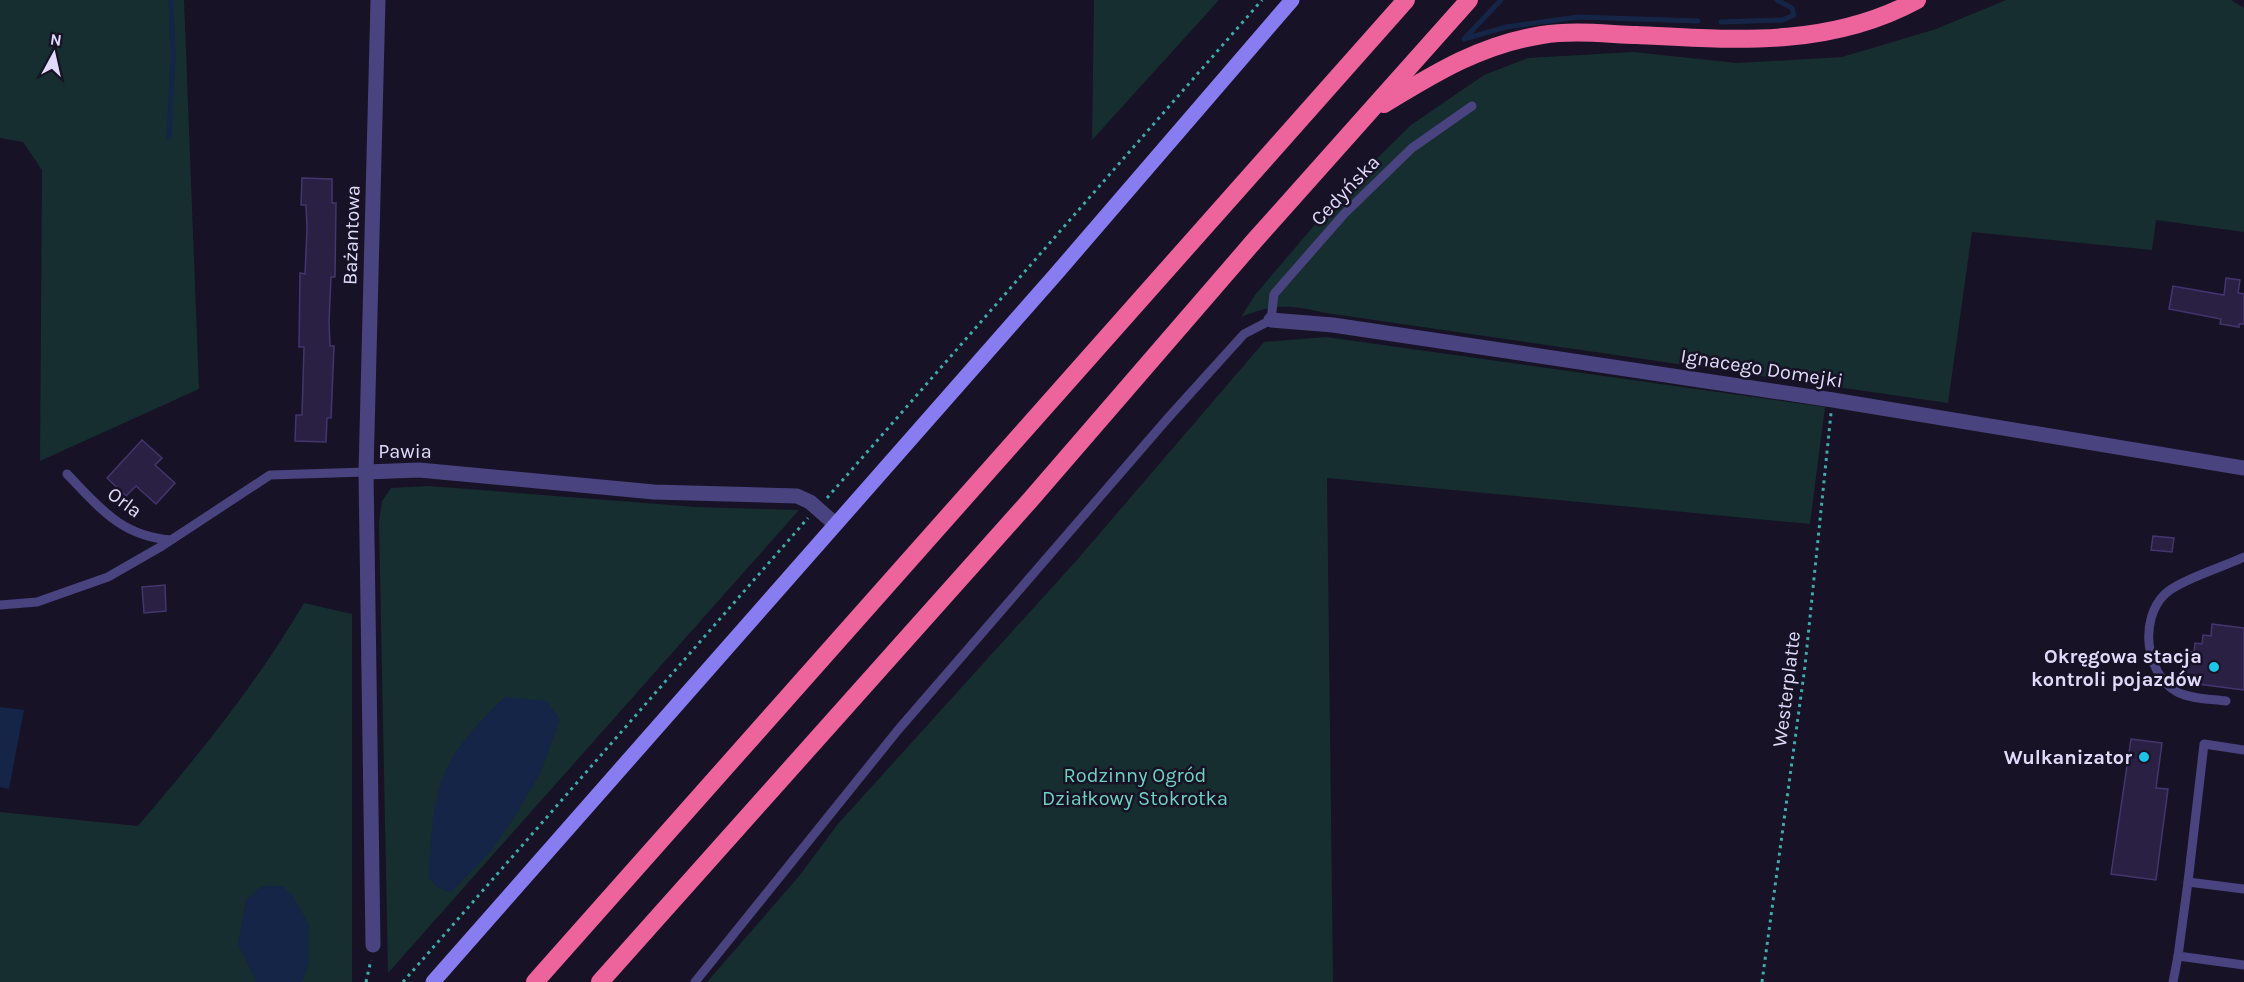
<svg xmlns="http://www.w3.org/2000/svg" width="2244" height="982" viewBox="0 0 2244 982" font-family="Karla,sans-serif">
  <rect width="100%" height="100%" fill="#171225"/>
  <!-- green -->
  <g fill="#162e2f">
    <path d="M0,0h184l15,389 -159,72 2,-291 -19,-28 -23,-4z"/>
    <path d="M1094,0h125l-127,140z"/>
    <path d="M2006,0h225l13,8v224l-88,-12 -4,30 -180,-18 -24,171 -622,-90c-35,-8 -51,-10 -85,4l14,-22 85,-100 71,-70 73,-50 44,-17 105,-6 104,11 105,-6 94,-28z"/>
    <path d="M1326,337l499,70 -15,117 -483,-46 6,504h-626l93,-107 37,-50 239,-264 188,-219z"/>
    <path d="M429,486l267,21 103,3 -411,463 -9,-452 3,-20 9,-13z"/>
    <path d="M304,603l48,11v368h-352v-170l138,14c62,-73 117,-140 166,-223z"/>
  </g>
  <!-- water -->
  <g fill="#142547">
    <path d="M505,697l41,4 14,18 -18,50 -25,44 -26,38 -40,41 -13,-4 -9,-10c1,-33 2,-69 14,-101 10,-28 40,-59 62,-80z"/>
    <path d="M0,707l24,3 -15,79 -9,-2z"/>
    <path d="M262,886h19l11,9 17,30v38l-7,19h-46l-18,-39 8,-43z"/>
  </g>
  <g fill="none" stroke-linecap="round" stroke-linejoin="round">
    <!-- stream -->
    <g stroke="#142547" stroke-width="5">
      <path d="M1501,0l-37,39 42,-12 72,-10 120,4"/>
      <path d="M1721,22l62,-2 11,-5 -2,-7 -15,-8"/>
      <path d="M169,137l4,-80 -2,-57"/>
    </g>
  </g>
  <!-- building -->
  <g fill="#2a2044" stroke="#44356e" stroke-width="1.5">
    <path d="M302,178l30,1v24h4l-1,74h-4l-2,45 1,24h4l-3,72h-4l-1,24 -31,-1 1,-26h6l2,-68h-5l1,-74 5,1 2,-45 -1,-24h-5z"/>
    <path d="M2226,278l14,2 -2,13 6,1v30h-5v3l-19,-3 1,-5 -52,-10 4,-23 51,9z"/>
    <path d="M142,440l20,18 -7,7 20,18 -19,21 -20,-18 -10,10 -19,-18z"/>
    <path d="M2153,536l21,2 -2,14 -21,-2z"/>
    <path d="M165,585l1,26 -22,2 -2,-26z"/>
    <path d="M2212,624l32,4v62l-62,-8 4,-31 8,1 1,-9 7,1 1,-9 8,1z"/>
    <path d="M2131,739l31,4 -6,45 12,1 -12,91 -45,-6z"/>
  </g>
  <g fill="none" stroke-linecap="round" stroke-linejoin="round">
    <!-- path -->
    <g stroke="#3eabac" stroke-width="3" stroke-dasharray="3 4.5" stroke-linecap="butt">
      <path d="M827,498l435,-498"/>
      <path d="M366,982l5,-22"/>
      <path d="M403,982l405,-464"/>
      <path d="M1762,982l43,-316 26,-253"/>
    </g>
    <!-- service -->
    <g stroke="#49437f" stroke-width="9">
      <path d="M67,474c33,34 54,62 104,66"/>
      <path d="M0,605l37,-3 71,-25 54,-31 108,-71 96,-3"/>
      <path d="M2226,701c-16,-2 -35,-2 -49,-9 -32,-19 -38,-73 -12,-98 13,-13 60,-28 79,-37"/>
      <path d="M2244,750l-40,-6 -16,138 56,7"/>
      <path d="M2188,882l-10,74 66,9"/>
      <path d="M695,982l203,-252 270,-312 76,-84 27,-14 3,-26 70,-80 68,-66 60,-42"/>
      <path d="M2173,982l5,-26"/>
    </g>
    <!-- minor -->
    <g stroke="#49437f" stroke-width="15">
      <path d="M1271,320l62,5 500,75 411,68"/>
      <path d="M366,472l53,-2 235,22 143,4 13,6 24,21"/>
      <path d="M373,945l-7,-473 12,-472"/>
    </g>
    <!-- secondary -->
    <path stroke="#877cf0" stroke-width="15" d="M433,982l623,-708 236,-274"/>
    <!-- motorway -->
    <g stroke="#ed639c" stroke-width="18">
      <path d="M1384,104c51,-31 98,-60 158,-69 30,-5 64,-1 95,0 97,5 192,13 280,-35"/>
      <path d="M535,982l871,-982"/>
      <path d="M600,982l432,-484 223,-258 214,-240"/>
    </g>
  </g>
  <!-- markers -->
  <g fill="#1cc4e5" stroke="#171225" stroke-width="2">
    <circle cx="2214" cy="667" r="6"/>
    <circle cx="2144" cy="757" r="6"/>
  </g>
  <g text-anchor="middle" stroke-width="5" stroke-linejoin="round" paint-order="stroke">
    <!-- street labels -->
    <g font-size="20" fill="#e0dbfb" stroke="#171225">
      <text transform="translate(1345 190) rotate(-46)" y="7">Cedyńska</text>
      <text transform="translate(351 235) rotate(-88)" y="7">Bażantowa</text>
      <text transform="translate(1762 368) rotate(9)" y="7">Ignacego Domejki</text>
      <text x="405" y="458">Pawia</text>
      <text transform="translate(125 502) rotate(36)" y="7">Orla</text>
      <text transform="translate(1786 689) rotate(-83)" y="7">Westerplatte</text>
    </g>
    <!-- poi labels -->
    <g font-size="20" font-weight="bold" fill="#e0dbfb" stroke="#171225" text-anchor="end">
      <text x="2202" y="663">Okręgowa stacja<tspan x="2202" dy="23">kontroli pojazdów</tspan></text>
      <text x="2132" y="764">Wulkanizator</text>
    </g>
    <!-- park labels -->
    <g font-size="20" fill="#6ed3c1" stroke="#171225">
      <text x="1135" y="782">Rodzinny Ogród<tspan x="1135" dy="23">Działkowy Stokrotka</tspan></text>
    </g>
  </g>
  <!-- north arrow -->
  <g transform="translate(54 54) rotate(8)" stroke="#171225" stroke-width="4.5" paint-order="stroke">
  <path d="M0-4.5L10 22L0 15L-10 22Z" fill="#e0dbfb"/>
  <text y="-9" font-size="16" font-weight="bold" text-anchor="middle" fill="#e0dbfb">N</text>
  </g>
</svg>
